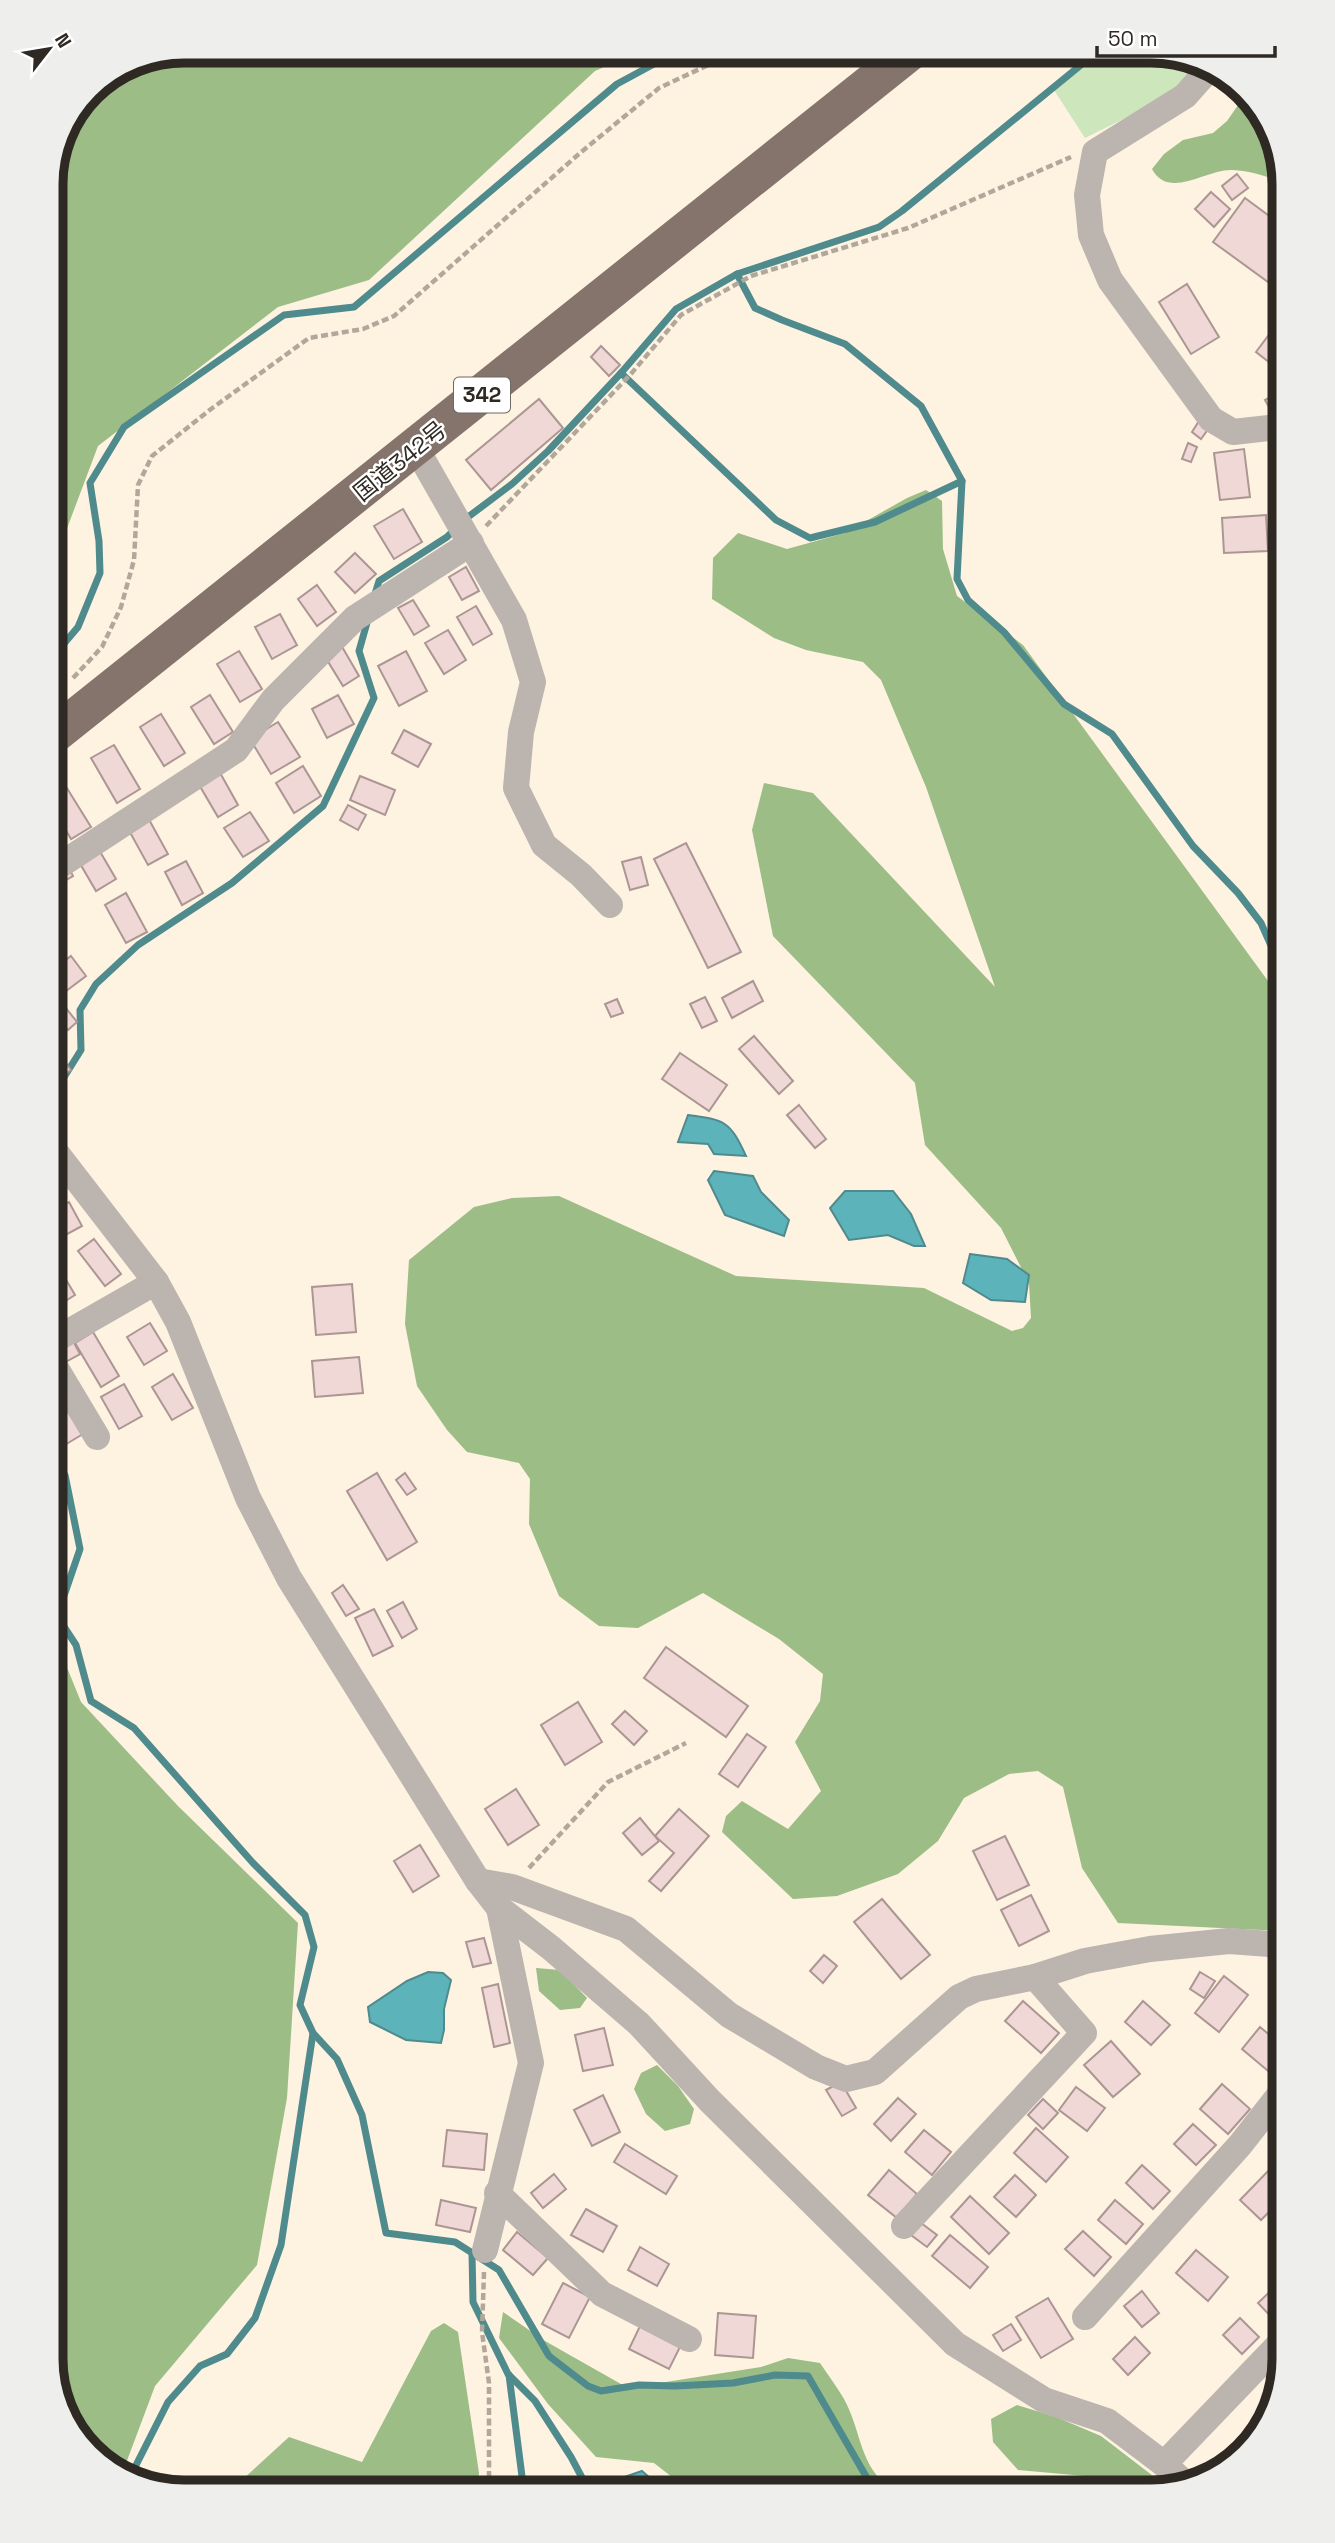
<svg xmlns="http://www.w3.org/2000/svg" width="1335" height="2543" viewBox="0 0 1335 2543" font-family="'Space Grotesk','Noto Sans JP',sans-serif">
  <rect width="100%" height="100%" fill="#fef2e1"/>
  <!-- green -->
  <path fill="#cde6bc" d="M1104,51h56l44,16 -22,23 -97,48 -31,-48z"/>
  <!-- forest -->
  <g fill="#9cbd86">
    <path d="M184,51h457l-46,20 -226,209 -91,27 -180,139 -32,85 -15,-6v-349l39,-87 43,-28z"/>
    <path d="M1245,95l29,38 10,49c-17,-5 -36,-12 -53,-12 -27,0 -62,30 -79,-1l12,-15 19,-14 30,-7 14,-12z"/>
    <path d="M926,490l16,11 1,48 14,47 66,49 245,336 16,30v920l-166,-8 -36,-55 -19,-81 -25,-16 -29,3 -45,24 -26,43 -40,33 -61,22 -44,3 -71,-67 4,-16 16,-15 46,28 33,-38 -26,-49 25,-41 3,-27 -44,-35 -76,-46 -65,35 -39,-2 -40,-30 -30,-72 1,-45 -11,-16 -52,-11 -20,-22 -30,-44 -12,-62 4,-64 65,-53 38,-9 47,-2 177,80 188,12 88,43 11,-3 8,-10 -2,-35 -28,-55 -76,-83 -10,-62 -142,-147 -21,-106 12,-47 49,10 182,194 -69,-200 -45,-107 -18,-18 -57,-12 -32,-12 -62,-39 1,-41 25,-25 49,16 58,-16 62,-35z"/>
    <path d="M51,1507l12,55 -12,28z"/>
    <path d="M51,1628l30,74 97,104 120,117 -11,175 -30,167 -102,121 -33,88 -12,-4 -49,-60 -10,-51z"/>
    <path d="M536,1968l24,2 27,28 -7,10 -20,2 -21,-19z"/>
    <path d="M657,2065l21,21 16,23 -4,15 -25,7 -19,-17 -12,-25 7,-16z"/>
    <path d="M503,2312l42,29 83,47 133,-21 27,-9 32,5c8,12 17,24 24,36 19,35 14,68 51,93h-204l-37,-29 -58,-6 -48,-53 -49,-66z"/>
    <path d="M444,2323l14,9 21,141 -2,19h-248l60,-55 73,25 69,-131z"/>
    <path d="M1017,2405l39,12 45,19 69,53 -19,3h-57l-9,-16 -67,-6 -25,-28 -2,-23z"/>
  </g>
  <!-- water -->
  <g fill="#5db3ba" stroke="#4f8a8d" stroke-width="2">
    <path d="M688,1115c37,5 42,6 58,41l-32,-2 -6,-10 -30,-2z"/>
    <path d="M714,1171l39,5 8,16 28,28 -5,16 -59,-21 -17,-35z"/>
    <path d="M845,1191h48l18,23 14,32h-11l-26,-11 -39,5 -19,-32z"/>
    <path d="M970,1254l37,5 22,16 -4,27 -34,-2 -28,-17z"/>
    <path d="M428,1972l15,1 8,7 -7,29v21l-3,13 -35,-3 -36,-18 -2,-15 39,-26z"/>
    <path d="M642,2471l24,21h-85z"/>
  </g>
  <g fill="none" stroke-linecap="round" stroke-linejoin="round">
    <!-- stream -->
    <g stroke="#4f8a8d" stroke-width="7">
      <path d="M737,274l18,34 27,12 63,24 76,62 41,75 -5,98 11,21 36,32 60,72 48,30 81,112 45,47 23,30 23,52"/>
      <path d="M621,373l155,147 34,18 65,-16 87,-41"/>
      <path d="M464,520l48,-36 36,-33 73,-78 55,-64 61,-35 142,-47 23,-16 196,-160"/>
      <path d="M375,594l4,-13 68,-44 9,-9"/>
      <path d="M51,659l27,-32 22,-54 -1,-32 -9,-58 34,-56 160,-112 70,-8 263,-223 61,-33"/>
      <path d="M51,1098l30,-48 -1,-40 16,-26 42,-39 94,-62 91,-77 51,-108 -15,-47 9,-32"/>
      <path d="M51,1469l14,6 15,74 -23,67 19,29 15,56 43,27 119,135 52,52 9,32 -14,58 13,28 -32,212 -26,73 -28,36 -27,12 -32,36 -38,75"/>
      <path d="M313,2033l24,26 25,56 24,118 69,9 44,28 50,86 39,30 13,5 38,-6 36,1 58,-3 42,-8 33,1 59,102"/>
      <path d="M472,2253l1,49 35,72 27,27 36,56 16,30"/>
      <path d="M509,2375l15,117"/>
    </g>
  </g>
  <!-- building -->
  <g fill="#efd8d5" stroke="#ac9694" stroke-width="2">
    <path d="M1237,174l11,14 -16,12 -10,-14z"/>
    <path d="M1211,192l19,17 -16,18 -19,-18z"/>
    <path d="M1245,198l39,29v32l-16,23 -55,-40z"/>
    <path d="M1284,276v32l-15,-13z"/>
    <path d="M1187,284l32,53 -28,17 -32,-52z"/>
    <path d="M1271,332l13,11v31l-28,-22z"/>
    <path d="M601,346l19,19 -11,11 -18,-19z"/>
    <path d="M1284,390v23l-9,5 -10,-18z"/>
    <path d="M539,399l24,29 -72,62 -25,-30z"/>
    <path d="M1199,421l10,7 -8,11 -9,-7z"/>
    <path d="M1188,443l9,4 -6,15 -9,-3z"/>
    <path d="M1244,449l6,48 -30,3 -6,-47z"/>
    <path d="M403,509l19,33 -28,17 -20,-33z"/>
    <path d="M1266,515l2,36 -44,2 -2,-35z"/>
    <path d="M355,553l21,21 -21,19 -20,-21z"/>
    <path d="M466,567l13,24 -17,9 -13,-23z"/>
    <path d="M317,585l19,27 -19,14 -19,-27z"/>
    <path d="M413,600l16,26 -15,9 -16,-27z"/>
    <path d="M476,606l16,28 -19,11 -16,-28z"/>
    <path d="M280,614l17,31 -25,14 -17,-32z"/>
    <path d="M448,630l18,30 -22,14 -19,-31z"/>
    <path d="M341,645l18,31 -16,10 -19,-31z"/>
    <path d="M239,651l23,38 -22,13 -23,-38z"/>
    <path d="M406,651l21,40 -28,15 -21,-40z"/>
    <path d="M210,695l23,37 -19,12 -23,-37z"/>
    <path d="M338,695l16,29 -27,14 -15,-29z"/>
    <path d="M161,714l24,39 -21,13 -24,-39z"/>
    <path d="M278,722l22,35 -29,17 -21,-35z"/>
    <path d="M404,730l27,14 -13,23 -26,-14z"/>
    <path d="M114,745l26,44 -23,14 -26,-45z"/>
    <path d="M303,766l18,30 -27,17 -18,-30z"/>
    <path d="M219,771l19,34 -20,12 -20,-34z"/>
    <path d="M360,776l35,14 -10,25 -35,-15z"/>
    <path d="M65,785l26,42 -20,12 -20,-34v-11z"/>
    <path d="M348,805l18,10 -8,15 -18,-10z"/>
    <path d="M250,812l19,29 -26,16 -19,-29z"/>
    <path d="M147,816l21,38 -20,11 -21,-38z"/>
    <path d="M95,843l21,36 -20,12 -21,-36z"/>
    <path d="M686,843l55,109 -33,16 -54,-109z"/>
    <path d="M641,857l7,28 -18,5 -8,-28z"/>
    <path d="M186,861l17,32 -21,12 -17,-33z"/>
    <path d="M67,864l6,12 -19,11 -3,-5z"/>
    <path d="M126,893l21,39 -21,11 -21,-38z"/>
    <path d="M71,956l15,20 -29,22 -6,-7v-20z"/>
    <path d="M753,981l10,20 -31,17 -10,-20z"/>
    <path d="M705,997l12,24 -15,7 -12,-24z"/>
    <path d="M617,999l6,14 -12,4 -6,-13z"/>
    <path d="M62,1003l15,19 -9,8 -15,-19z"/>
    <path d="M754,1036l39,45 -14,13 -40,-45z"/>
    <path d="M51,1042l20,28 -17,12 -3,-4z"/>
    <path d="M680,1053l47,32 -18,26 -47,-32z"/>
    <path d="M799,1105l27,34 -11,9 -28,-33z"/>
    <path d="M52,1181l11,17 -12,7v-23z"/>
    <path d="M69,1202l13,24 -22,12 -9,-17v-9z"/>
    <path d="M94,1239l27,35 -16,12 -27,-35z"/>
    <path d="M54,1259l21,36 -21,13 -3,-5v-42z"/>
    <path d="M352,1284l4,48 -40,3 -4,-48z"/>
    <path d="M150,1323l17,28 -23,14 -17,-28z"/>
    <path d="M93,1332l26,44 -18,11 -26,-44z"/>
    <path d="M72,1339l8,15 -18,10 -8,-15z"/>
    <path d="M359,1357l4,36 -48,4 -3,-36z"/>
    <path d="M173,1374l20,34 -21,12 -20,-33z"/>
    <path d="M124,1384l18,32 -23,13 -18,-32z"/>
    <path d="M66,1408l17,26 -20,12 -12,-19v-9z"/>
    <path d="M377,1473l40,69 -30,18 -40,-69z"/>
    <path d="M405,1473l11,16 -9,6 -11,-15z"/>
    <path d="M343,1585l16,24 -13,7 -14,-23z"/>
    <path d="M403,1602l14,27 -15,9 -15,-27z"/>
    <path d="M374,1609l19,37 -20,10 -18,-38z"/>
    <path d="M666,1647l82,59 -22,31 -82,-59z"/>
    <path d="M578,1702l24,40 -37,23 -24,-40z"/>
    <path d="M625,1711l22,20 -13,14 -22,-21z"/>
    <path d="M747,1734l19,13 -28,40 -19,-13z"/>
    <path d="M516,1789l23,36 -31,20 -23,-36z"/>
    <path d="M679,1809l30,27 -48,55 -12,-10 25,-28 -19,-17z"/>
    <path d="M640,1818l19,23 -17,14 -19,-22z"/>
    <path d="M1005,1836l24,49 -32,15 -24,-49z"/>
    <path d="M420,1845l19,31 -26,16 -19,-31z"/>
    <path d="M1031,1895l18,36 -30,15 -18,-36z"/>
    <path d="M882,1899l48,56 -29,24 -47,-57z"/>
    <path d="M484,1938l7,25 -18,4 -7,-25z"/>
    <path d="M824,1955l13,11 -14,17 -13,-12z"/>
    <path d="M1200,1972l15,9 -11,17 -14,-9z"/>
    <path d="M1224,1976l24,19 -29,37 -24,-19z"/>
    <path d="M498,1984l12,59 -16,4 -12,-59z"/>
    <path d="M1023,2001l36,32 -18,20 -36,-32z"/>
    <path d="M1143,2001l27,24 -19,20 -26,-23z"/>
    <path d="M1260,2027l24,20v17l-10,12 -32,-27z"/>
    <path d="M604,2028l9,37 -30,6 -8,-36z"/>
    <path d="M1111,2041l29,33 -27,23 -29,-32z"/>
    <path d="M841,2082l15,26 -14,8 -16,-26z"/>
    <path d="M1222,2084l28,25 -22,25 -28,-25z"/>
    <path d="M1076,2087l29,21 -18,23 -28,-21z"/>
    <path d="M603,2095l17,37 -28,14 -18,-36z"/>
    <path d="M898,2098l18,16 -25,27 -17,-17z"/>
    <path d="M1043,2099l15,14 -15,16 -15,-14z"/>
    <path d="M1193,2124l23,21 -20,20 -22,-21z"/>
    <path d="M1036,2128l32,29 -22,25 -32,-29z"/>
    <path d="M447,2130l40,4 -3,36 -41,-4z"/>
    <path d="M924,2130l27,22 -19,23 -27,-23z"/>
    <path d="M1284,2140v23l-11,-11z"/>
    <path d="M625,2144l52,32 -11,18 -52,-32z"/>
    <path d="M1142,2165l28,26 -17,18 -27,-26z"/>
    <path d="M1273,2166l11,11v20l-23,23 -21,-20z"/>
    <path d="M889,2170l28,24 -20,24 -29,-23z"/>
    <path d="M554,2174l12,15 -23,19 -12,-15z"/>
    <path d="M1015,2175l21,20 -20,22 -22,-20z"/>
    <path d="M970,2196l39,37 -20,21 -38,-37z"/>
    <path d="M441,2200l35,8 -6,24 -34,-7z"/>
    <path d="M1115,2200l28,24 -17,20 -28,-24z"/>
    <path d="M586,2209l31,17 -14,26 -32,-17z"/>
    <path d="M921,2223l16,12 -10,12 -16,-12z"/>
    <path d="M1083,2231l28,26 -17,19 -29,-27z"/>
    <path d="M517,2232l31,26 -15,17 -30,-25z"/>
    <path d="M950,2235l38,32 -18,21 -38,-32z"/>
    <path d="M640,2247l29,17 -12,22 -29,-16z"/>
    <path d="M1196,2250l32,27 -20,24 -32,-28z"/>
    <path d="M1284,2278v34l-9,9 -17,-18z"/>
    <path d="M563,2283l27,14 -21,41 -27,-14z"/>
    <path d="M1142,2291l17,22 -17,14 -18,-21z"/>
    <path d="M1048,2298l25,41 -32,19 -25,-41z"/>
    <path d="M718,2313l38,3 -3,42 -38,-3z"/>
    <path d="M1240,2318l19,19 -17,17 -19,-19z"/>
    <path d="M1011,2324l10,16 -18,11 -10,-16z"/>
    <path d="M640,2326l40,21 -11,22 -40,-20z"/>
    <path d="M1135,2337l15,16 -22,22 -15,-16z"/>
    <path d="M1266,2419l-4,14 -2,2 -5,-7z"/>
  </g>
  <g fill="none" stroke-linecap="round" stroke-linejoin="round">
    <!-- path -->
    <g stroke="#b1a89b" stroke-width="4.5" stroke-dasharray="7 3.5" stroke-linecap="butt">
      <path d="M486,526l144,-151 51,-60 70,-39 157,-48 163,-71"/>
      <path d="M73,678l29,-31 19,-40 13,-47 4,-75 14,-29 59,-47 98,-71 54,-9 31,-13 186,-163 79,-65 79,-37"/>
      <path d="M529,1868l79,-86 78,-39"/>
      <path d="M484,2272l-2,60 7,51v109"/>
    </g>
    <!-- minor -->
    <g stroke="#bcb4af" stroke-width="26">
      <path d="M1209,69l-24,27 -90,56 -8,43 4,40 19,45 101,139 22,13 44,-5 7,3"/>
      <path d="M416,448l98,172 19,62 -12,50 -5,56 28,57 37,30 29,30"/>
      <path d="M51,871l185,-121 37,-50 82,-82 116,-75"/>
      <path d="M51,1146l105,136 22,40 70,176 41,80 189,303 21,27 52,40 88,76 71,77 245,243 89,56 63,21 57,43 23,21"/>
      <path d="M51,1342l105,-60"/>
      <path d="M51,1360l46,77"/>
      <path d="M478,1881l34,6 114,42 103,86 87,52 30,12 29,-7 84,-75 17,-8 59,-12 50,-16 65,-12 79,-8 55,4"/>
      <path d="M497,2193l105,101 87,45"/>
      <path d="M904,2226l180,-193 -49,-56"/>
      <path d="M485,2250l46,-187 -32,-155"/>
      <path d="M1085,2317l155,-172 44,-56"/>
      <path d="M1164,2464l120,-125"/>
    </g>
    <!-- trunk -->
    <path stroke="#84746c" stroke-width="38" d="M51,737l860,-686"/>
  </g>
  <g text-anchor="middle" stroke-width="5" stroke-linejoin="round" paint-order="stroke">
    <!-- shield labels -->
    <rect fill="#fff" stroke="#6d6965" stroke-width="2" x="454" y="377.5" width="56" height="35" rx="5"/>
    <g font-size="21" font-weight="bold" fill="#2e2923">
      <text x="482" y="402">342</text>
    </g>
    <!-- street labels -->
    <g font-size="23" fill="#2e2923" stroke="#fff">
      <text transform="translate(400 461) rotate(-39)" y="8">国道342号</text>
    </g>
  </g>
  <!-- crop -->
  <path d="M0 0H1335V2543H0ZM184 63H1151A121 121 0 0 1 1272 184V2359A121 121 0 0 1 1151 2480H184A121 121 0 0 1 63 2359V184A121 121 0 0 1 184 63Z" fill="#eeeeed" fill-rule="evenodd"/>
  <path fill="none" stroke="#2e2923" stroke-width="9" d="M184 63H1151A121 121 0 0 1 1272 184V2359A121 121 0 0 1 1151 2480H184A121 121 0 0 1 63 2359V184A121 121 0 0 1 184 63Z"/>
  <!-- north arrow -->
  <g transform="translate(49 49) rotate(59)" stroke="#ffffff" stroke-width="5" paint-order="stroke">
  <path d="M0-5L12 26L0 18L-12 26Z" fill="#2e2923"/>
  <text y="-10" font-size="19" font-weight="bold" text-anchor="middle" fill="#2e2923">N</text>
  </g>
  <!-- scale -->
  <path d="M1097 46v10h178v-10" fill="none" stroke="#2e2923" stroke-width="3.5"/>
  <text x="1108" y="46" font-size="21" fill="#2e2923" stroke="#ffffff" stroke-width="5" paint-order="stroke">50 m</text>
</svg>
